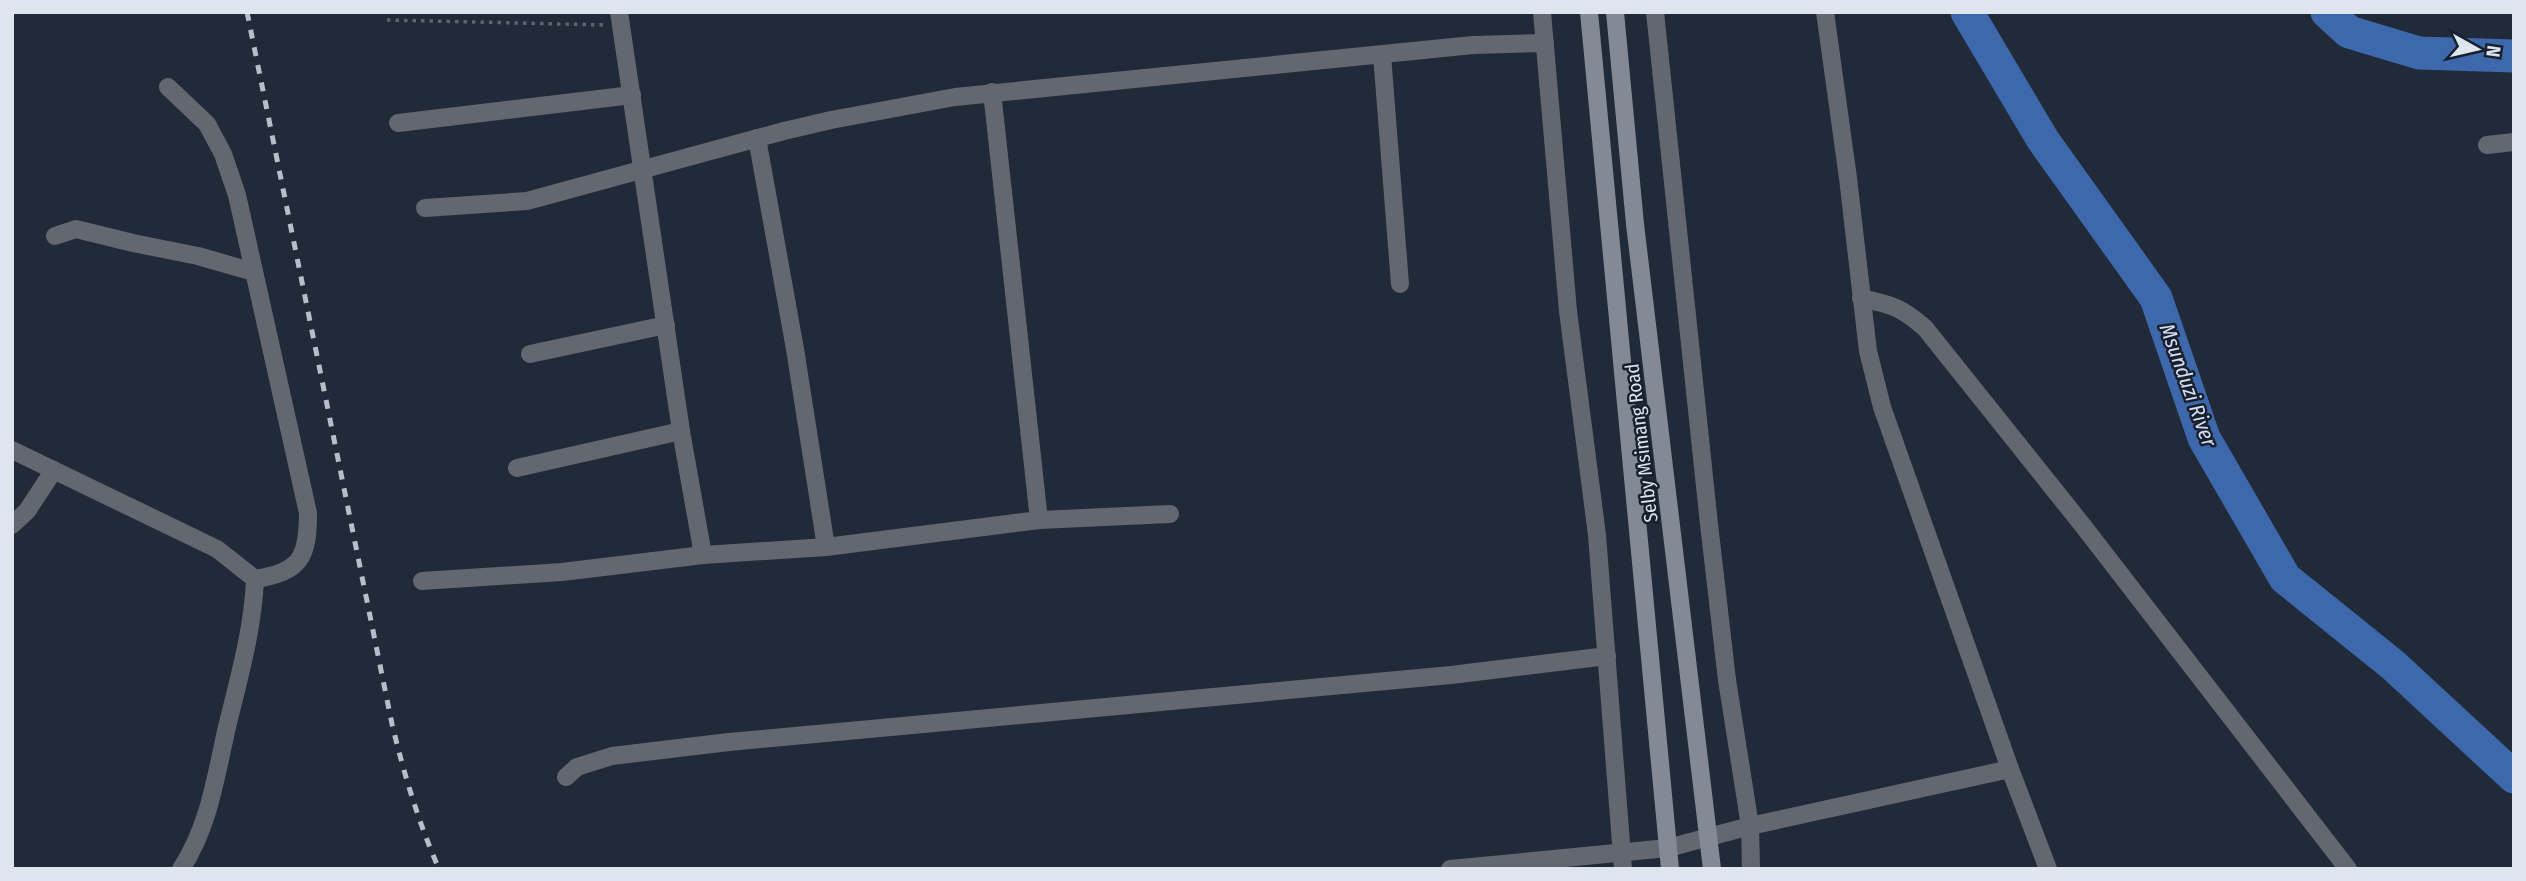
<svg xmlns="http://www.w3.org/2000/svg" width="2526" height="881" viewBox="0 0 2526 881" font-family="'Fira Sans Condensed',sans-serif">
  <rect width="100%" height="100%" fill="#212a38"/>
  <g fill="none" stroke-linecap="round" stroke-linejoin="round">
    <!-- river -->
    <g stroke="#3e68ac" stroke-width="33">
      <path d="M1967,12l76,128 113,158 48,140 81,140 108,87 121,112"/>
      <path d="M2327,12l22,20 70,21 95,3"/>
    </g>
    <!-- path -->
    <path stroke="#5c6471" stroke-width="3.5" stroke-dasharray="3.5 5" stroke-linecap="butt" d="M387,20l218,5"/>
    <!-- minor -->
    <g stroke="#63676f" stroke-width="18">
      <path d="M619,12l62,419 22,124"/>
      <path d="M1542,12l26,299 29,224 26,334"/>
      <path d="M1655,12l54,512 18,156 23,146 1,43"/>
      <path d="M1825,12l23,166 20,173 14,56 128,362 38,100"/>
      <path d="M1382,55l18,229"/>
      <path d="M168,87l39,37 16,30 14,41 71,318c0,44 -7,59 -53,66"/>
      <path d="M992,92l47,428"/>
      <path d="M398,123l234,-28"/>
      <path d="M757,138l38,211 31,198"/>
      <path d="M2487,145l27,-3"/>
      <path d="M425,208l102,-7 257,-70 47,-11 124,-23 518,-52 72,-2"/>
      <path d="M55,236l21,-7 57,14 65,13 56,16"/>
      <path d="M1861,298c31,7 40,9 64,30l159,199 264,342"/>
      <path d="M530,354l136,-29"/>
      <path d="M12,450l205,99 38,30c-2,50 -16,99 -28,148 -11,48 -18,100 -46,142"/>
      <path d="M517,468l164,-37"/>
      <path d="M12,525l15,-14 27,-41"/>
      <path d="M422,581l140,-9 141,-17 123,-8 213,-27 131,-6"/>
      <path d="M566,777l11,-10 35,-11 117,-14 722,-67 156,-19"/>
      <path d="M1450,869l218,-21 82,-22 260,-57"/>
    </g>
    <!-- secondary -->
    <g stroke="#838a96" stroke-width="18">
      <path d="M1589,12l81,857"/>
      <path d="M1615,12l20,212 77,645"/>
    </g>
    <!-- rail -->
    <path stroke="#b7bec8" stroke-width="5" stroke-dasharray="9 9" stroke-linecap="butt" d="M247,12l145,712c12,50 26,97 47,145"/>
  </g>
  <g text-anchor="middle" stroke-width="5" stroke-linejoin="round" paint-order="stroke">
    <!-- street labels -->
    <g font-size="19" fill="#dfe5ee" stroke="#18202d">
      <text transform="translate(1641 443) rotate(-97)" y="7">Selby Msimang Road</text>
    </g>
    <!-- water labels -->
    <g font-size="21" font-style="italic" fill="#d4e0f3" stroke="#18202d">
      <text transform="translate(2188 385) rotate(70)" y="7">Msunduzi River</text>
    </g>
  </g>
  <!-- border -->
  <rect width="2526" height="881" fill="none" stroke="#dfe5ee" stroke-width="28"/>
  <!-- north arrow -->
  <g transform="translate(2477 49) rotate(98)" stroke="#18202d" stroke-width="5" paint-order="stroke">
  <path d="M0-5L12 26L0 18L-12 26Z" fill="#dfe5ee"/>
  <text y="-10" font-size="19" font-weight="bold" text-anchor="middle" fill="#dfe5ee">N</text>
  </g>
</svg>
